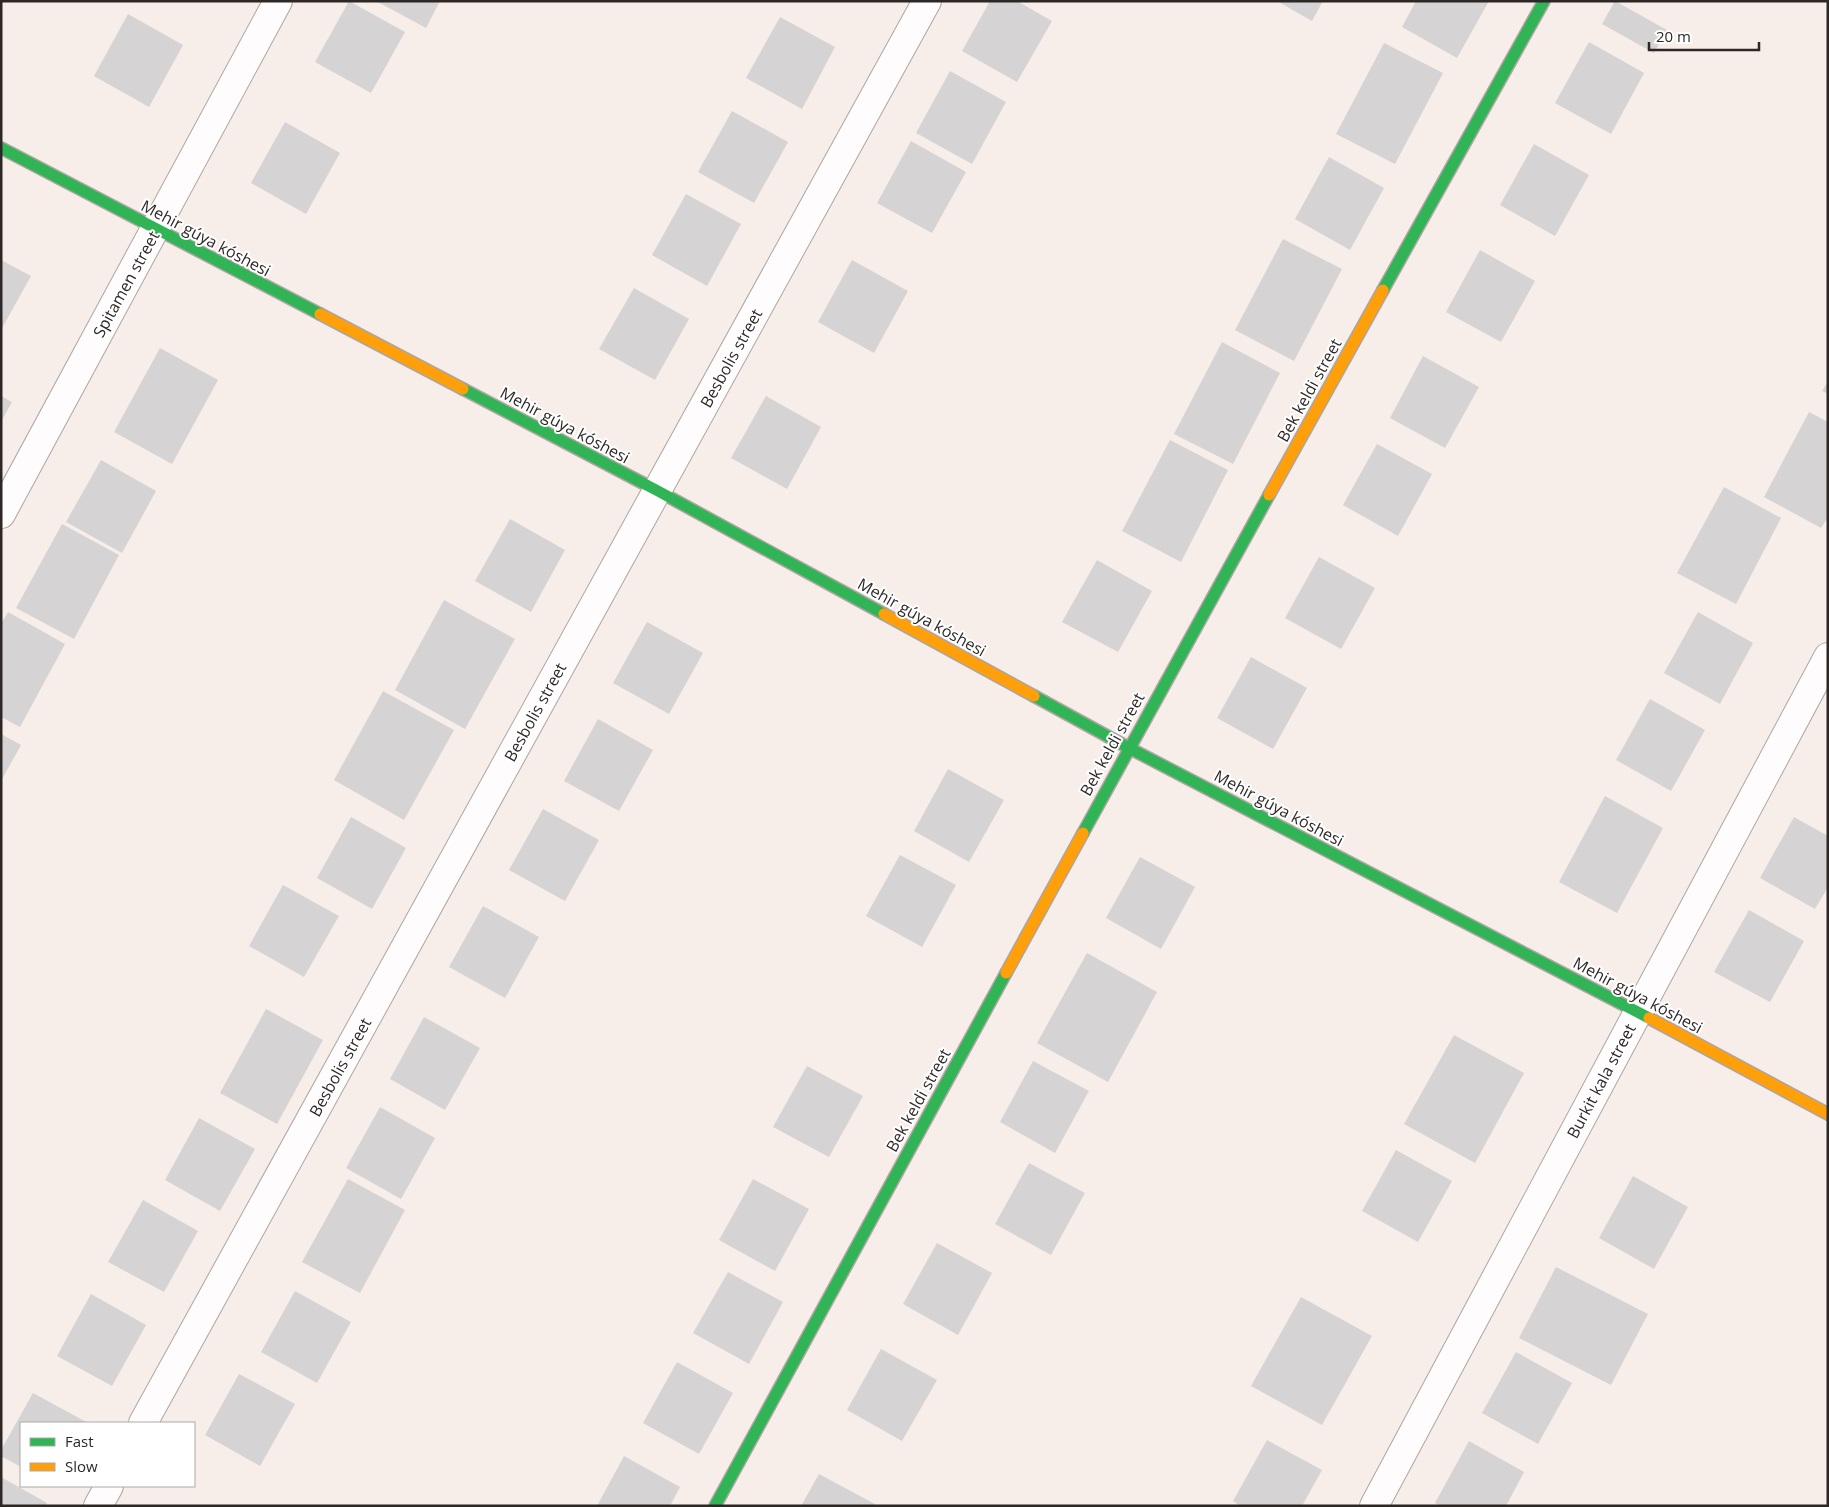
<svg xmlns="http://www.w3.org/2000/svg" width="1829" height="1507" viewBox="0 0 1829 1507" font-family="'Open Sans',sans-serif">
  <rect width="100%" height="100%" fill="#f7eeea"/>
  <!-- building -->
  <g fill="#d6d3d4">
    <path d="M349,1l56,31 -34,61 -56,-31z"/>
    <path d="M376,1h64l-14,27z"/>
    <path d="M990,1h27l35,20 -35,61 -55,-31z"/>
    <path d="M1277,1h46l-11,20z"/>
    <path d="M1416,1h73l-32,57 -55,-31z"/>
    <path d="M1615,1l52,29 -13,23 -52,-29z"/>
    <path d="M128,14l55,31 -34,62 -55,-31z"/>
    <path d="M780,17l55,30 -33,62 -56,-31z"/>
    <path d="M1589,42l55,31 -33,61 -56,-31z"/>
    <path d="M1384,43l59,30 -48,91 -59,-30z"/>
    <path d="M950,71l56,31 -34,62 -56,-31z"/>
    <path d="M732,111l56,31 -34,61 -56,-31z"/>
    <path d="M285,122l55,31 -34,61 -55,-31z"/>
    <path d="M911,141l55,31 -34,61 -55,-30z"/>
    <path d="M1534,144l55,31 -34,61 -55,-31z"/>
    <path d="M1329,157l55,31 -34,62 -55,-31z"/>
    <path d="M686,194l55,30 -34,62 -55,-31z"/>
    <path d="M1283,239l59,30 -48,92 -59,-31z"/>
    <path d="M1480,250l55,31 -34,61 -55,-30z"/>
    <path d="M1,260l30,16 -30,54z"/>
    <path d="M852,260l56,31 -34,62 -56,-31z"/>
    <path d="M634,288l55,31 -34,61 -56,-31z"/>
    <path d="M1222,342l58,31 -47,91 -59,-30z"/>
    <path d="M160,348l58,32 -46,84 -58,-32z"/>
    <path d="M1423,356l56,31 -34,61 -55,-30z"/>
    <path d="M1828,381v13l-6,-3z"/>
    <path d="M1,396l11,6 -11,20z"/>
    <path d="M766,396l55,31 -34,62 -56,-31z"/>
    <path d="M1809,412l19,10v95l-7,11 -57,-31z"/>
    <path d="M1170,440l58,30 -47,92 -59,-31z"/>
    <path d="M1377,444l55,30 -34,62 -55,-31z"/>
    <path d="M101,460l55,31 -34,62 -56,-31z"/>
    <path d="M1724,487l57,31 -45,86 -59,-31z"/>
    <path d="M510,519l55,31 -34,62 -56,-31z"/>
    <path d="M62,524l57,31 -45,84 -58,-31z"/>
    <path d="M1319,557l56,31 -34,61 -56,-31z"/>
    <path d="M1097,560l55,31 -34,61 -56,-30z"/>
    <path d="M444,600l71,39 -50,90 -70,-39z"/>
    <path d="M8,612l57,32 -45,83 -19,-10v-93z"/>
    <path d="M1698,612l55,31 -33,61 -56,-31z"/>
    <path d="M647,622l56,31 -34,61 -56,-31z"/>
    <path d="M1251,657l56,31 -34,61 -56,-31z"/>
    <path d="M383,691l71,39 -50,90 -70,-40z"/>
    <path d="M1650,699l55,31 -34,61 -55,-31z"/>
    <path d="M598,719l55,31 -34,61 -55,-30z"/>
    <path d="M1,734l20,11 -20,36z"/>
    <path d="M948,769l56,31 -35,62 -55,-31z"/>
    <path d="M1605,796l58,32 -46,85 -58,-31z"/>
    <path d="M543,809l56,31 -34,61 -56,-31z"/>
    <path d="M351,817l55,31 -34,61 -55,-31z"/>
    <path d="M1794,817l34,19v51l-13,22 -55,-31z"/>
    <path d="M900,855l56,30 -34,62 -56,-31z"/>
    <path d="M1140,857l55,30 -34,62 -55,-31z"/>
    <path d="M283,885l56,31 -35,61 -55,-31z"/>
    <path d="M483,906l56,31 -34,61 -56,-31z"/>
    <path d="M1749,910l55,31 -34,61 -56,-30z"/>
    <path d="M1087,953l70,39 -49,90 -71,-39z"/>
    <path d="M266,1009l57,31 -46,84 -57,-31z"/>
    <path d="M424,1017l56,31 -35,62 -55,-31z"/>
    <path d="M1454,1035l70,38 -49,90 -71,-39z"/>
    <path d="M1033,1061l56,30 -34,62 -55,-31z"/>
    <path d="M807,1066l56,30 -34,61 -56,-30z"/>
    <path d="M380,1107l55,31 -34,61 -55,-31z"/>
    <path d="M199,1118l56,31 -35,62 -55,-31z"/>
    <path d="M1396,1150l56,31 -34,61 -56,-31z"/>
    <path d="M1029,1163l56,30 -34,62 -56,-31z"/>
    <path d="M1633,1176l55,31 -34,62 -55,-31z"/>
    <path d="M348,1179l57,31 -45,83 -58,-31z"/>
    <path d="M753,1179l56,30 -34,62 -56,-31z"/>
    <path d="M143,1200l55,31 -34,61 -56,-30z"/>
    <path d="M937,1243l55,30 -34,62 -55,-31z"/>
    <path d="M1556,1267l92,47 -37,71 -92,-47z"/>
    <path d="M728,1272l55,30 -34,62 -56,-31z"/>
    <path d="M295,1291l56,31 -34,61 -56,-31z"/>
    <path d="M91,1294l55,31 -34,61 -55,-30z"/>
    <path d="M1301,1297l71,39 -50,89 -71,-39z"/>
    <path d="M881,1349l56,31 -35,61 -55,-31z"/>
    <path d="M1516,1352l56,31 -34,61 -56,-31z"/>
    <path d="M677,1362l56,31 -34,61 -56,-31z"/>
    <path d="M239,1374l56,30 -35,62 -55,-31z"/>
    <path d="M33,1393l55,30h-67v44l-20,-11v-6z"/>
    <path d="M1267,1440l55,30 -20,36h-62l-7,-5z"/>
    <path d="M1469,1441l55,31 -18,34h-66l-5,-3z"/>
    <path d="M624,1456l56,31 -10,19h-73z"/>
    <path d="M819,1474l56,30 -1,2h-73z"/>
    <path d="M1,1477l46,26 -2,3h-44z"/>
  </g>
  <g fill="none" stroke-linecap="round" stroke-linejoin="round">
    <!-- street casing -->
    <g stroke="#aca5a2" stroke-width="30">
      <g id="street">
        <path d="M1,514l277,-513"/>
        <path d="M143,1423l784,-1422"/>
        <path d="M98,1506l11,-20"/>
        <path d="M1374,1506l454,-849"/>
      </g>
    </g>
    <!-- fast casing -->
    <g stroke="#aca5a2" stroke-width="14">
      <g id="fast">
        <path d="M1,148l319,166"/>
        <path d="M1383,290l161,-289"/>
        <path d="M463,389l195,102 226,123"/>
        <path d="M1034,696l95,52 520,270"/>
        <path d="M1083,833l186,-338"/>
        <path d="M715,1506l291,-533"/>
      </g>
    </g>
    <!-- slow casing -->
    <g stroke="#aca5a2" stroke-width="14">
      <g id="slow">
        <path d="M320,314l143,75"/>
        <path d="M1269,495l114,-205"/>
        <path d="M884,614l150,82"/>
        <path d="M1006,973l77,-140"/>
        <path d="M1649,1018l179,96"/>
      </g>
    </g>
    <!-- street -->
    <use href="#street" stroke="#fefcfc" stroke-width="28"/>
    <!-- fast -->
    <use href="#fast" stroke="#30b455" stroke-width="11"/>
    <!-- slow -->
    <use href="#slow" stroke="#ff9f0a" stroke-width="11"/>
  </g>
  <g text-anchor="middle" stroke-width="4" stroke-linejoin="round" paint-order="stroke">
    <!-- street labels -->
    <g font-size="16" fill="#2d2725" stroke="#fff">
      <text transform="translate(206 238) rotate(28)" y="6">Mehir gúyа kóshesi</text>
      <text transform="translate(126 284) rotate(-61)" y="6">Spitamen street</text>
      <text transform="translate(731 358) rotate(-61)" y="6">Besbolis street</text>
      <text transform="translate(1309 390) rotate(-61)" y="6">Bek keldi street</text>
      <text transform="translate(565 425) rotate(28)" y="6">Mehir gúyа kóshesi</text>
      <text transform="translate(922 617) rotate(29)" y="6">Mehir gúyа kóshesi</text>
      <text transform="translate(535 712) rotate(-61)" y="6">Besbolis street</text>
      <text transform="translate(1112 744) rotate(-61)" y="6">Bek keldi street</text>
      <text transform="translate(1279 808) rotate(28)" y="6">Mehir gúyа kóshesi</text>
      <text transform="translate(1638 995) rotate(28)" y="6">Mehir gúyа kóshesi</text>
      <text transform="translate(340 1067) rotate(-61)" y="6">Besbolis street</text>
      <text transform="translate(1601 1081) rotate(-62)" y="6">Burkit kala street</text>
      <text transform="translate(918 1100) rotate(-61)" y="6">Bek keldi street</text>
    </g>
  </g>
  <!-- border -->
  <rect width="1829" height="1507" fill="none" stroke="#2d2725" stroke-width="5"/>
  <!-- legend -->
  <rect x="20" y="1422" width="175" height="65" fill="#ffffff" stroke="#aba9a8"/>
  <rect x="30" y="1438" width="25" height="8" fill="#30b455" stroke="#aba9a8"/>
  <text x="65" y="1447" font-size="15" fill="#2d2725">Fast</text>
  <rect x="30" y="1463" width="25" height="8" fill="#ff9f0a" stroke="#aba9a8"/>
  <text x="65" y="1472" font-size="15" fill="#2d2725">Slow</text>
  <!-- scale -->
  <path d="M1649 42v8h110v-8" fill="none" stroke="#2d2725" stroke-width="2.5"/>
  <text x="1656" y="42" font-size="15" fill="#2d2725" stroke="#ffffff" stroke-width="4" paint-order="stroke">20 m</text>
</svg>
